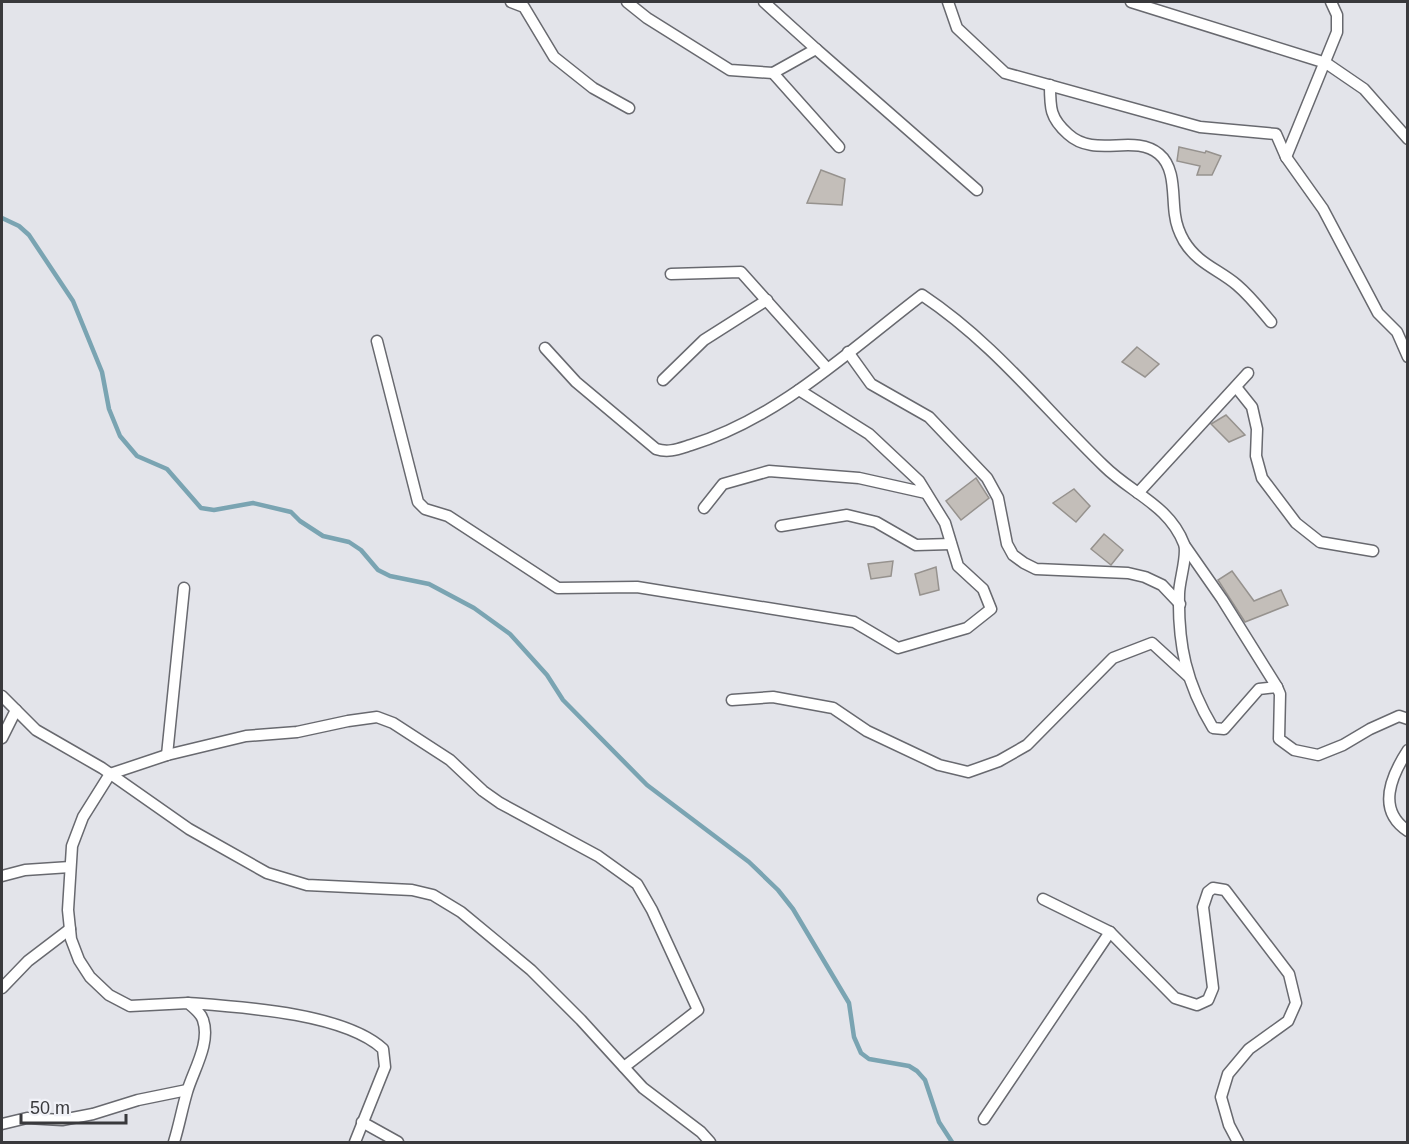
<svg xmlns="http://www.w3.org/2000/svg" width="1409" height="1144" viewBox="0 0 1409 1144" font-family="Arial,sans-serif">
  <rect width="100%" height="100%" fill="#e3e4ea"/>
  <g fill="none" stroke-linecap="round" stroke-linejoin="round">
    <!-- stream -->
    <path stroke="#7aa4b2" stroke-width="4.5" d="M2,218l17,8 10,9 44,66 29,71 7,37 11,27 17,20 30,13 34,39 13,2 39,-7 38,9 9,9 23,15 26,6 12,8 17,20 12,6 39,8 45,24 36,26 37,41 16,25 84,85 102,77 29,28 15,19 56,94 5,34 7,16 8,6 40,7 8,5 8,9 14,42 13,20"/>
  </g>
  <!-- building -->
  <g fill="#c3beb9" stroke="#96928e" stroke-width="1.5">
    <path d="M1179,147l26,6 1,-2 15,5 -9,19h-15l3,-9 -23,-5z"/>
    <path d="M821,170l24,9 -3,26 -35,-2z"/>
    <path d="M1137,347l22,17 -14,13 -23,-15z"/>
    <path d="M1226,415l19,20 -16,7 -18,-18z"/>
    <path d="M976,478l13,20 -28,22 -15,-19z"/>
    <path d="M1074,489l16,17 -14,16 -23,-19z"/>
    <path d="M1104,534l19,16 -12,15 -20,-16z"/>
    <path d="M893,561l-2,15 -20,3 -3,-15z"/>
    <path d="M936,567l3,23 -19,5 -5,-21z"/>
    <path d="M1232,571l22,30 27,-11 7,15 -43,17 -27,-42z"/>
  </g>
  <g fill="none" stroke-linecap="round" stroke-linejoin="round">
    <!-- minor casing -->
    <g stroke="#68696f" stroke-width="13">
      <g id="minor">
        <path d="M511,2l13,5 30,50 39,31 36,20"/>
        <path d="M627,2l20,16 83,52 43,3 43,-24 -52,-47"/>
        <path d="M948,2l9,26 48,45 195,54 76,7 10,23 37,52 55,104 19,19 11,25"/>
        <path d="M1131,2l195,61 38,26 44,50"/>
        <path d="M816,49l161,141"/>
        <path d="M773,73l66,74"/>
        <path d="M1050,85c0,23 0,33 18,49 27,25 66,-1 91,20 17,14 13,42 16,61 1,8 5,19 9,26 14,23 34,28 53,44 13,11 23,24 34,37"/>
        <path d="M1286,157l51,-125v-17l-6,-13"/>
        <path d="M671,274l70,-2 86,96"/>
        <path d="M377,341l41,161 7,7 23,7 110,72 79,-1 217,35 44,26 69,-20 24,-19 -8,-20 -25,-23 -13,-43 -26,-42 -50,-47 -70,-44"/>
        <path d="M545,348l31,34 80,67c13,4 22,0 35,-4 88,-27 159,-95 231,-150 72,48 120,111 182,171 27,27 65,39 80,78 4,11 -5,37 -5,50 -1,51 7,89 34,134l11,1 35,-40 18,-2 3,7 -1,45 15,11 24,5 25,-10 27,-16 29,-13 9,3"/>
        <path d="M848,352l23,32 58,33 58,61 11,20 9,46 6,11 11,8 12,6 92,4 17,4 17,8 18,19"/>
        <path d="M663,380l41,-40 63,-40"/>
        <path d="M1236,387l16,20 5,22 -1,27 6,22 34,45 24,19 53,9"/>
        <path d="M1138,493l110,-120"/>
        <path d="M704,508l19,-24 46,-13 90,7 67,15"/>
        <path d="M781,526l66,-11 29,7 40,23 35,-1"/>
        <path d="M1185,546l37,53 55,88"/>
        <path d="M2,696l34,34 66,38 87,61 78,44 40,12 105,5 21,5 28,17 70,58 50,50 62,68 58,44 9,10"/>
        <path d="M732,700l41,-3 60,11 34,23 72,34 29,7 31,-11 28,-16 86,-87 39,-15 36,33"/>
        <path d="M2,738l14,-28"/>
        <path d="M1408,750c-17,26 -32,60 0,81"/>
        <path d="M167,755l17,-167"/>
        <path d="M2,876l23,-6 45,-3"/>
        <path d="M1043,899l67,33 65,66 22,7 11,-5 5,-12 -10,-81 5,-15 5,-4 12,2 64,84 7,29 -8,18 -39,28 -21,25 -7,23 8,28 9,17"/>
        <path d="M2,988l26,-27 42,-32"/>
        <path d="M188,1003c53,4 156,10 195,46l2,18 -30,75"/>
        <path d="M984,1119l126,-187"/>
        <path d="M362,1122l36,20"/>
        <path d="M2,1124l25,-6 35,2 31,-6 45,-14 49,-10"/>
        <path d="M174,1142c5,-16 8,-33 13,-50 6,-21 24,-49 16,-72 -2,-7 -9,-12 -15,-17l-58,3 -21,-11 -19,-18 -11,-17 -8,-21 -3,-29 4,-64 11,-29 27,-43 57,-19 79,-19 51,-4 51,-11 29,-4 16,6 57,37 33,31 17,12 98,53 39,28 15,26 46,100 -74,57"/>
      </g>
    </g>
    <!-- minor -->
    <use href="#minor" stroke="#fff" stroke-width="10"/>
  </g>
  <!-- border -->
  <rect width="1409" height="1144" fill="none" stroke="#39393c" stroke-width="6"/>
  <!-- scale -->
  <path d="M21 1114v9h105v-9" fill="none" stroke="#39393c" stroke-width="3"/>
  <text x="30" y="1114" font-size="18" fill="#39393c" stroke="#f0f1f7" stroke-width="4.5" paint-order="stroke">50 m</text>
</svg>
